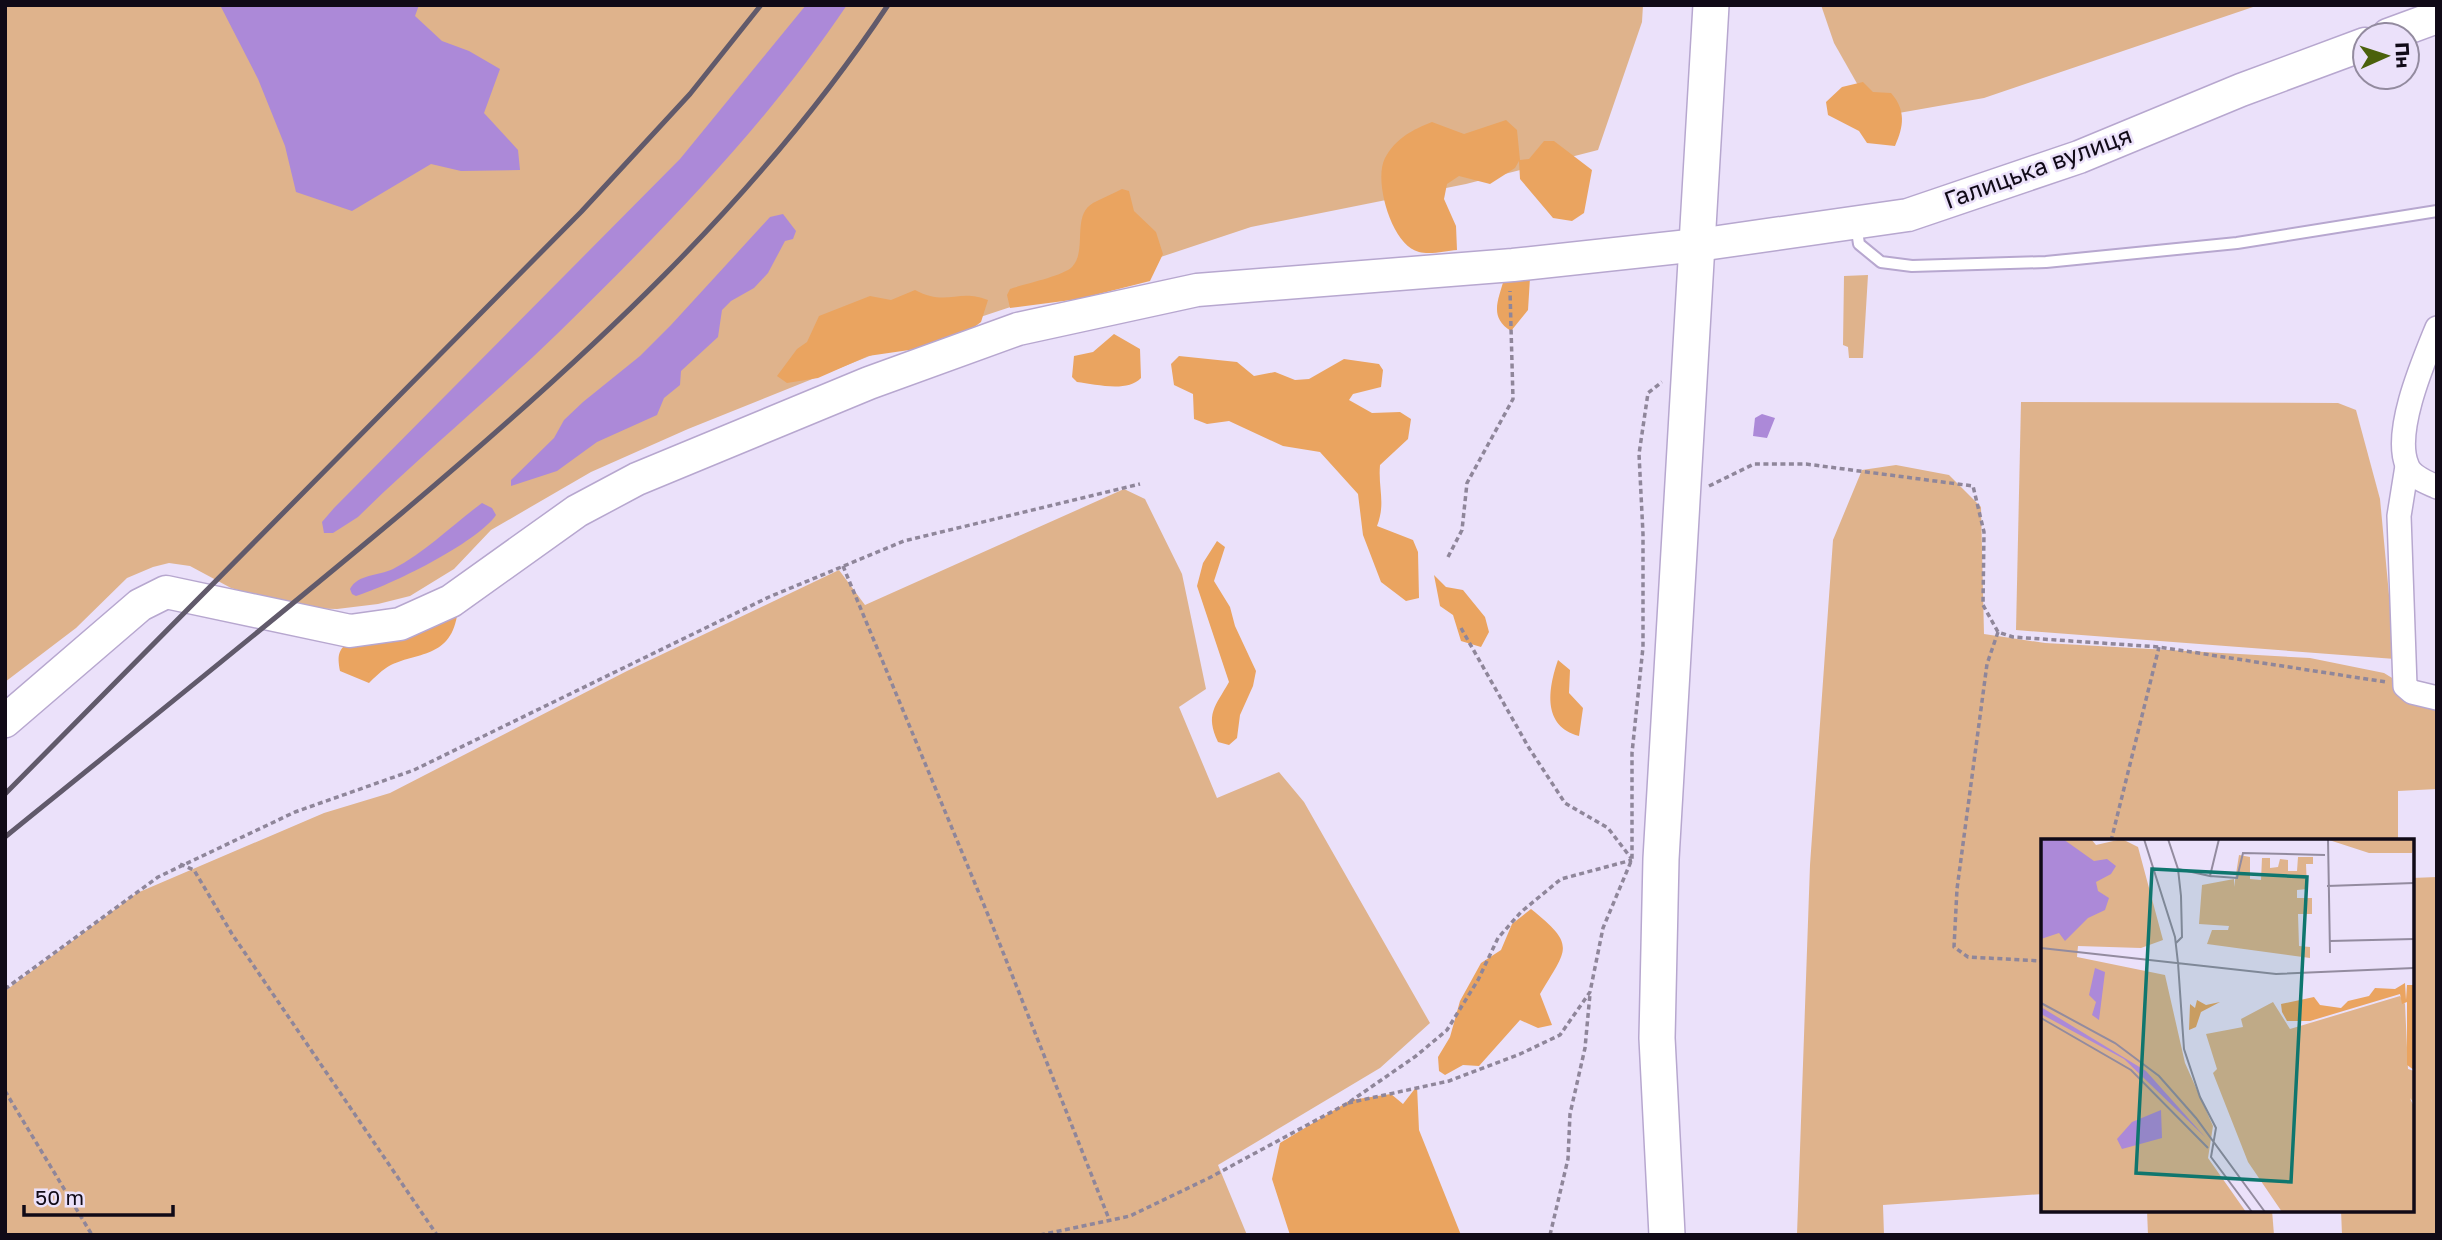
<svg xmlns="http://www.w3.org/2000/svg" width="2442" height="1240" viewBox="0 0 2442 1240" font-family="'Golos Text',sans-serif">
  <rect width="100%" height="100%" fill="#ebe1fa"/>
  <!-- green -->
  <g fill="#dfb38c">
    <path d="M5,5h1638l-1,17 -44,128 -132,34 -215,43 -349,116 -214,86 -97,43 -100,58 -37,39 -44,27 -32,8 -41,5 -36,-1 -70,-20 -41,-22 -21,-3 -16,4 -26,11 -51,50 -71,54z"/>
    <path d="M1821,5h438l-275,93 -108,19 -42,-74z"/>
    <path d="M1868,275l-5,83h-14l-1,-11 -5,-2 1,-69z"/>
    <path d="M2021,402l317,1 18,7 24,89 15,160 -379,-29z"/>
    <path d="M1896,465l53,10 32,32 3,127 61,9 265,15 74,15 31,19h22v97l-39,2v50h-355v353l-160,11 1,30h-87l13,-370 23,-325 29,-70z"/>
    <path d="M1124,489l21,10 37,75 24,115 -27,18 38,91 62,-26 25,30 126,221 -50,45 -162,97 29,70h-1242v-244l132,-98 187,-80 66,-20 237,-122 212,-101 26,35z"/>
    <path d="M2437,877v358h-95l-1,-25h71v-332z"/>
    <path d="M2147,1210h125l2,25h-126z"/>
  </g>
  <!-- forest -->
  <g fill="#eaa460">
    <path d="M1863,82l10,10 18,1c15,17 13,33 4,53l-28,-3 -8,-12 -31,-16 -2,-13 16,-15z"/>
    <path d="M1506,120l11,10 3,30 9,-1 15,-18h10l38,29 -8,43 -12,8 -19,-3 -33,-39 -1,-18 -4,7 -25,16 -31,-8 -12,8 -3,15 12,27 1,24c-11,1 -27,5 -38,2 -27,-6 -46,-71 -34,-94 11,-20 27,-28 47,-36l32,12z"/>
    <path d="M1122,189l7,2 5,20 22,21 7,22 -13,27 -71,18 -69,9 -3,-13 3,-6c14,-5 53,-13 62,-22 16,-17 -1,-51 21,-64 9,-5 20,-9 29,-14z"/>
    <path d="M1530,278l-2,32 -17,21c-22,-14 -13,-30 -7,-52z"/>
    <path d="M915,290c32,17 43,-2 73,10l-7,22 -12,9 -46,17 -55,8 -50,22 -31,5 -10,-7 20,-27 10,-7 12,-26 51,-20 21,4z"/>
    <path d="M1114,334l26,15 1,29c-14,15 -46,6 -64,4l-5,-5 2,-21 19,-4z"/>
    <path d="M1179,356l58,6 17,14 21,-4 20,8 14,-1 35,-20 35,5 4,6 -2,17 -28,7 -4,6 23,13 28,-1 11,7 -3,20 -28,26c-2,24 6,38 -3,61l36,14 5,12 1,46 -13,3 -25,-19 -18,-47 -5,-41 -38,-42 -37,-6 -54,-25 -22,3 -13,-5 -1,-25 -19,-9 -3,-21z"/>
    <path d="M1217,541l8,6 -11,34 16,26 5,19 21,45 -3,15 -13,29 -3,23 -8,7 -11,-3c-13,-28 -3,-35 11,-60l-32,-96 6,-23z"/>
    <path d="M1434,575l12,12 17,3 22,27 4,15 -8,15 -20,-6 -8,-26 -13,-9z"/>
    <path d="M454,612l3,4c-8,45 -44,35 -71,52 -6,4 -12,10 -17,15l-29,-12c-3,-17 -2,-22 13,-32z"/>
    <path d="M1558,660l12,10 -1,23 14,15 -4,28c-37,-10 -31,-47 -21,-76z"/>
    <path d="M1531,909c46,37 36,39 9,85l12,31 -14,3 -18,-8 -41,46 -16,-1 -18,10 -6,-4 -1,-14 12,-20 10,-36 21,-38 20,-13 11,-26z"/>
    <path d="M1417,1086l2,44 42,105h-171l-18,-56 8,-36 71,-43 40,-6 12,10z"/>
  </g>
  <!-- water -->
  <g fill="#ac89d8">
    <path d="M220,5h199l-4,11 27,25 27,10 31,18 -16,44 34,37 2,20 -59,1 -30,-7 -79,47 -56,-19 -11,-46 -27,-67z"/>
    <path d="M806,5h41c-82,122 -186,227 -290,329 -65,63 -135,120 -199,183l-25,16h-9l-2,-11 12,-14 346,-349z"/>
    <path d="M783,214l13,17 -3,8 -8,2 -17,32 -14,15 -23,13 -9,9 -4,27 -37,34 -1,14 -16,13 -7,17 -60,27 -40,29 -46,15v-6l43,-42 10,-18 19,-18 57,-46 31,-31 99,-108z"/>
    <path d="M1762,414l13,4 -8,20 -14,-2 2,-18z"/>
    <path d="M482,503l10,5 4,7c-19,28 -107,71 -140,81l-4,-2 -2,-5c8,-15 28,-13 43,-20 33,-17 59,-44 89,-66z"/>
  </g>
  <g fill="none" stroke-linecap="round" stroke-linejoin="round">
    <!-- lane casing -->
    <g stroke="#b7a7cf" stroke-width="14">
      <path id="lane" d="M1856,225l3,19 22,18 31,4 134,-4 191,-19 200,-32"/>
    </g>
    <!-- street casing -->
    <g stroke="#b7a7cf" stroke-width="26">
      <g id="street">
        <path d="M2437,328c-13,32 -44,103 -30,137 4,12 19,17 30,22"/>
        <path d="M2407,466l-8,50 6,170 7,6 25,6"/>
      </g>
    </g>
    <!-- secondary casing -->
    <g stroke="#b7a7cf" stroke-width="35">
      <g id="secondary">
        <path d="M2388,35l49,-18"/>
        <path d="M5,721l135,-116 26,-13 184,39 50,-7 51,-23 126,-90 60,-32 232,-96 149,-54 179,-39 316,-25 185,-20 210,-30 171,-58 162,-67 124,-46"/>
      </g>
    </g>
    <!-- primary casing -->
    <g stroke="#b7a7cf" stroke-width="38">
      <path id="primary" d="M1667,1235l-10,-197 4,-179 50,-854"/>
    </g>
    <!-- path -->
    <g stroke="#8f869a" stroke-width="3.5" stroke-dasharray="5 3.5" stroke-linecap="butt">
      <path d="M1709,486l45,-22h52l167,22 11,46 -1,73 15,27 15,5 146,10 227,35"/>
      <path d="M1448,557l14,-27 5,-47 46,-84 -3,-108"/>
      <path d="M843,566l148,356 118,297"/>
      <path d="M1461,628l68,120 36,55 43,25 23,30"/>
      <path d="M1998,632l-11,32 -30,225 -3,58 14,10 75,4"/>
      <path d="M2111,841l48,-194"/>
      <path d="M180,864l14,6 38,64 205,301"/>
      <path d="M5,989l153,-112 137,-65 119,-42 355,-173 135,-56 236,-57"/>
      <path d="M5,1091l87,144"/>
      <path d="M1348,1103l101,-22 71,-27 40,-19 30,-43 13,-64 29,-69v-106l11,-106v-113l-4,-80 9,-61 14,-11"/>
      <path d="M1040,1235l90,-19 79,-38 139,-75 68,-47 31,-26 31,-50 20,-42 23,-26 40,-33 71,-19"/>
      <path d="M1550,1235l18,-76 2,-45 15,-66 5,-54"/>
    </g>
    <!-- lane -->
    <use href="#lane" stroke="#fff" stroke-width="10"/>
    <!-- street -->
    <use href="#street" stroke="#fff" stroke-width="23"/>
    <!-- secondary -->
    <use href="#secondary" stroke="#fff" stroke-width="32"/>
    <!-- primary -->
    <use href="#primary" stroke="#fff" stroke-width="35"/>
    <!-- rail -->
    <g stroke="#615a6b" stroke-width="5">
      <path d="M5,794l576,-582 109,-118 71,-89"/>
      <path d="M5,837c133,-108 267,-215 398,-325 179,-151 355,-311 485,-507"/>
    </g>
  </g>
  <g text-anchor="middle" stroke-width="5" stroke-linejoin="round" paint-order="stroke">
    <!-- street labels -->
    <g font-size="24" fill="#100a17" stroke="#ebe1fa">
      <text transform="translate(2038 168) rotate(-20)" y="8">Галицька вулиця</text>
    </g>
  </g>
  <!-- overview -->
  <g transform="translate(2041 839)">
    <rect width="373" height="373" fill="#ebe1fa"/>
    <path d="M0,0h50l5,6 26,-6 16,8 25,93 -22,8 -63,-2 -1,11 88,18 20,88 28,63 -5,32 38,54h-205zM285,0h88v9l-2,5h-43zM198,16l11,2v22l11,1 1,-22h8v10l8,-1 2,-8 8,1v11h9l1,-14h15v7h-7l1,25 -10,1v8h15v16h-14l1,32 11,1v11l-103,-14 5,-14h16l1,-4 -30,-2 3,-39 32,-6v8zM359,157l5,8 3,65 6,2v32l-4,-5 4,9v105h-132l-34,-50 -35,-89 4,-4 -11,-35 37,-7 -2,-8 32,-17 17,27z" fill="#dfb38c"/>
    <path d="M364,144l1,17 1,-15h7v85l-7,-5v-63l-5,2 -2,-10 -90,27h-23l-5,-9 -1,-8 33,-7 6,8 21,3 7,-7 21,-5 6,-8 20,1zM156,161l9,5 14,-3 -19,10 -5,15 -7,3 1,-26 5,4z" fill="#eaa460"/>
    <path d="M0,0h22l31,22 13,-2 9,7 -5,8 -15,8 2,9 11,7 -4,12 -17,8 -23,23 -6,-8 -18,6zM54,129l10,4 -6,48 -7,-5 4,-13 -7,-7zM0,168l105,64 59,66 -81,-78 -83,-45zM120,271l1,28 -40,11 -5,-10 15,-17z" fill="#ac89d8"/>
    <path fill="none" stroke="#938b9f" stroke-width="2" d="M103,0l31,98 3,26M127,0l10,30 3,27 1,41 -6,6M287,0l2,114M137,30l32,7 9,-37M169,37l27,2 6,-25 82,2M286,47l87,-3M289,102l84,-2M0,109l235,26 138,-6M137,124l6,86 16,48 16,31 -5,29 41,55M0,164l74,40 44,33 37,42 69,94M0,179l90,52 77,78"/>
    <path fill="#0f766e" fill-opacity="0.15" stroke="#0f766e" stroke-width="3.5" d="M111,30l155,8 -16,305 -155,-9z"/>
    <rect width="373" height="373" fill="none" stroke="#100a17" stroke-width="3.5"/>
  </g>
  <!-- border -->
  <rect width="2442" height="1240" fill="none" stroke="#100a17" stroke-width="14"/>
  <!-- north arrow -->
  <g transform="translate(2386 56) rotate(87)"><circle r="33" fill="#ebe1fa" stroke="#938b9f" stroke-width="2"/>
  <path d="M0-5L12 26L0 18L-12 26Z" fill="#4b610c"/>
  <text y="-10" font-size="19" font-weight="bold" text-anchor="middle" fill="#100a17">Пн</text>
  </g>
  <!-- scale -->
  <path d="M24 1205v10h149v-10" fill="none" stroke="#100a17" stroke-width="3.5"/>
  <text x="35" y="1205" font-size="21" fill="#100a17" stroke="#ebe1fa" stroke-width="5" paint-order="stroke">50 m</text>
</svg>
